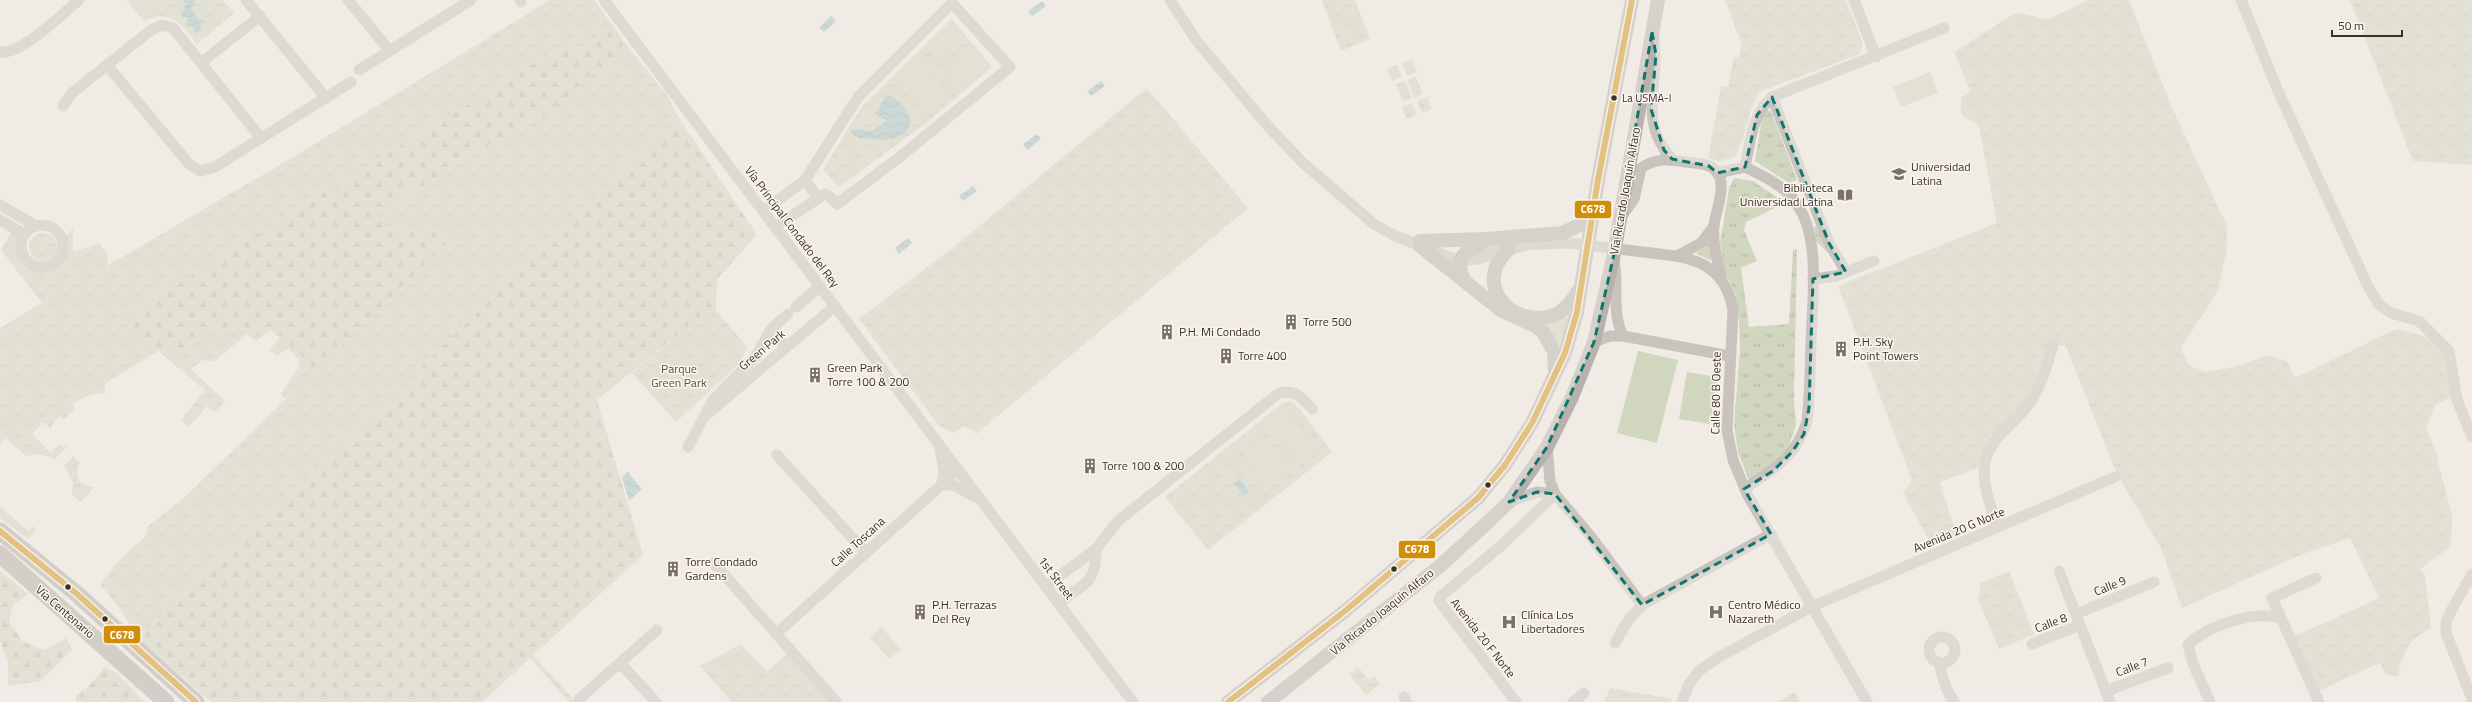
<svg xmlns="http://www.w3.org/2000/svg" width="2472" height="702" viewBox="0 0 2472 702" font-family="'Titillium Web',sans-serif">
  <defs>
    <pattern id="grass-tufts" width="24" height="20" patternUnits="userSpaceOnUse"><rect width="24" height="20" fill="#d1d6bf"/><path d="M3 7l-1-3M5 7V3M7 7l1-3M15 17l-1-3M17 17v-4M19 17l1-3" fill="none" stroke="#b4b8a4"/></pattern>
    <pattern id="forest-firs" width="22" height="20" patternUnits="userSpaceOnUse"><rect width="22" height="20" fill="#d1d6bf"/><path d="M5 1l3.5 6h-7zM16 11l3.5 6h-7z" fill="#b4b8a4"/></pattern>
    <pattern id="water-waves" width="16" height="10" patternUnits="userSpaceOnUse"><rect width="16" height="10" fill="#a1c2c1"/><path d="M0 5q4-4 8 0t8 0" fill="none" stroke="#849e9d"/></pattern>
  </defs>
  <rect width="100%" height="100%" fill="#f0ebe5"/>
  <!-- grass -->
  <g fill="url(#grass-tufts)">
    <path d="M126,0h97l11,13 -37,31c-15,-20 -27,-36 -53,-23z"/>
    <path d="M550,0h44l20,27 -34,21 -28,5 -425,261 47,40 40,-25 61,-1 182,-97h-62l-9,-4 -11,-12 143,-88 29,-15 21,-15 22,-23 18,-9 10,-9 6,-14 44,54 9,19 -256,252 -283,271 -18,-29 -20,-25 18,-23 27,-24 3,-11 36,-28 102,-99 -5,-5 18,-28v-6l-10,-11 -12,6 -8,-5 11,-12 -9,-8 -15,11 -9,-7 -32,27 -12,-1 -12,9 34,32 -10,11 -8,-6 -18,21 -8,-7 24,-30 -47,-39 -53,33v9l-17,2 -16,9 3,5 -11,10 -4,-3 -10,12 -7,-6 -11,12 19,19 9,-9 4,3 2,-3 2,2 -13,13 -15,-5 -14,2 -20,-18 -6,6v-116l42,-25 -41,-53 12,-22 9,11c-7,40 49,35 41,1l10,-12v23l26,-7 9,11 -1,11 181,-106z"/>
    <path d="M1322,0h33l15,39 -29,12z"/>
    <path d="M1725,0h121l17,44 -3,10 -101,38c-12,20 -12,46 -25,66l-15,3 -11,-3 13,-72 7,1 6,-30h5l3,-13z"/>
    <path d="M2089,0h40l44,110 54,116v22l-9,43 -37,57 7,17 17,7 37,-7 25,-10 20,6 8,17 101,-49c11,3 24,5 33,10 22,10 20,39 22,59l-16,7 -9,23 13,30 -2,1 15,56 -1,31 -31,23 5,6 6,54c-21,8 -29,25 -33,47l-12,-1 -6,-12 -62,28 -25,-54 86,-39 -29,-60 -50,17 -118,53 -21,-60 -43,-72 -53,-131h-12l-11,36 -57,80 -9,8 -36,13 17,55 -24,10 -30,-54 9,-13 -74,-194 159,-63 -18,-97 -18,-12v-16l9,-7 -16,-39 63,-40 30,8z"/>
    <path d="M2350,0h122v165l-59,-4z"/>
    <path d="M952,19l40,48 -67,57 -86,63 -16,-17 40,-65z"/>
    <path d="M1412,59l5,13 -10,4 -5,-13z"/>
    <path d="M1397,65l5,12 -10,4 -5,-12z"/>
    <path d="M1416,77l7,17 -9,4 -7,-18z"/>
    <path d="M1405,81l7,18 -9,3 -7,-18z"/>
    <path d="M1147,88l101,120 -272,226 -3,-4 -9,-4 -10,7 -14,-6 -81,-108 97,-74z"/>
    <path d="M1427,97l5,12 -10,4 -5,-12z"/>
    <path d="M1412,103l5,12 -10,4 -5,-12z"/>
    <path d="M1767,110l4,1 26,69 -8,3 -34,-22 8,-48z"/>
    <path d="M1734,178l19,3 32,22 -39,19 -2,8 13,31 -16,7 8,59 40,-3 4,-74 4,-1 -3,150 2,26 -7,20 -14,20 -25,18 -12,-31 -4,-28 6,-74 -1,-30 -4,-27 -11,-23 -4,-27 9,-54z"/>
    <path d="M1817,226l12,24 -1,3 -12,-12 -2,-14z"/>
    <circle cx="43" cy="247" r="14"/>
    <path d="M1711,238v23l-15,-8 9,-6z"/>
    <path d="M710,307l6,3 31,37 -8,17 -63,58 -44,-49z"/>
    <path d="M1571,309l-12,46 -23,-31 19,-2z"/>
    <path d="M1290,401l9,7 33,44 -124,98 -43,-53 118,-94z"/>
    <path d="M73,456l7,6c-7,12 -1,25 14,25l-13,15 -9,-7 1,-12 -9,-17z"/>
    <path d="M0,507l29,24 4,-5 3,3 -8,10 -28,-21z"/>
    <path d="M2009,571l25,63 -35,15 -21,-50 3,-9 -2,-7z"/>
    <path d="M741,644l26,28 20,-18 42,48h-97l-32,-36z"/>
    <path d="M533,655l43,47h-7l-39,-44z"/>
    <path d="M1358,667l11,13 5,-4 6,8 -14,11 -17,-21z"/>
    <path d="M1610,688l62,11 -1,3h-67z"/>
    <path d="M1795,692l5,10h-23z"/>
  </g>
  <!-- forest -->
  <g fill="url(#forest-firs)">
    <path d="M614,27l10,15 -6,14 -10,9 -18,9 -22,23 -21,15 -29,15 -143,88 11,12 9,4h63l-62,62 -81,77 -40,-42 -61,1 -40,25 -22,-5 -23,-21 -2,-14 425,-261 28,-5z"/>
    <path d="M677,115l80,120 -40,44 -1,31 -6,-2 -113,92 46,155 -161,147h-271l-73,-64 283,-271z"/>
    <path d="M0,571l28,23 -15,11 -4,17 14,20 22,8 21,-12 6,12 -31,31 -33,5v-23l-8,-22z"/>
    <path d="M105,667l10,5 30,30h-69v-6l12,-9z"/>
  </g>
  <!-- pitch -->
  <g fill="#d1d6bf">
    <path d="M129,0h32l-20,15z"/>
    <path d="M952,23l15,17 -28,23 -14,-17z"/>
    <path d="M975,49l14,16 -27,24 -15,-16z"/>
    <path d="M918,59l33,38 -22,19 -33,-39z"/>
    <path d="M2451,63l3,24 -37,5 -4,-24z"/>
    <path d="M1930,72l8,21 -37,14 -8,-20z"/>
    <path d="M1638,351l40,9 -21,83 -40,-10z"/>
    <path d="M1687,372l30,5 -7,47 -31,-5z"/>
    <path d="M1286,410l33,41 -20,16 -33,-41z"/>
    <path d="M1260,437l26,33 -18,15 -26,-33z"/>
    <path d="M881,627l20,22 -12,10 -19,-21z"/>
  </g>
  <!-- water -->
  <g fill="url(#water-waves)">
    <path d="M182,0h14l-5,8 7,11 8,2 -7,3 3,6 -7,3 -2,-6 -7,-2 2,-8h-6l-1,-2 5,-11z"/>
    <path d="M1042,1l4,5 -14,10 -4,-5z"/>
    <path d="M831,16l5,5 -12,11 -5,-4z"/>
    <path d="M1101,81l4,5 -14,10 -4,-5z"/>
    <path d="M887,95c18,6 36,31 11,42 -10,4 -21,3 -31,2 -6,-1 -13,-1 -16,-8l3,-2 17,2 16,-10 -12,-7z"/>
    <path d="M1037,134l4,5 -14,11 -4,-6z"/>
    <path d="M973,186l4,5 -14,10 -4,-5z"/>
    <path d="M908,238l4,5 -13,11 -4,-6z"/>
    <path d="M628,472l14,17 -13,12 -7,-24z"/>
    <path d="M1240,479l9,12 -5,5 -10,-12z"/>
  </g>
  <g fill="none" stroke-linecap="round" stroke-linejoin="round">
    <!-- minor -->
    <g stroke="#c9c3be" stroke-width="11">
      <path d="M246,0l80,98"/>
      <path d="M348,0l42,51"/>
      <path d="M520,0l1,2"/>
      <path d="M604,0l529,702"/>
      <path d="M1170,0l26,40 71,85 36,38 71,61 21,12 65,25 18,-2 49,-14"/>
      <path d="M1854,0l22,57"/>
      <path d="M2241,0l37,91 90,195 11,19 12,8 28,8 30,30 8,49 15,37"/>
      <path d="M1654,40c7,44 -18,79 18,119"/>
      <path d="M0,52c21,3 62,-38 79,-52"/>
      <path d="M202,62l58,-46"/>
      <path d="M107,65l82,99 12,7 14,-4 136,-85"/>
      <path d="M359,70l112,-70"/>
      <path d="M1772,97l57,146 17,29"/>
      <path d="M63,106l9,-13 79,-63 11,-5 11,3 88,110"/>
      <path d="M1745,167c5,-25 7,-53 27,-70l172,-69"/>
      <path d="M1717,173l28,-6c20,10 41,19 53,39 23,34 14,98 13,138 -1,26 -1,51 -4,77 -9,33 -34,50 -62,67"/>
      <path d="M805,180l13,18"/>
      <path d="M0,205l36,21"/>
      <path d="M763,211l42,-31 53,-83 94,-94 58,64 -109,89 -64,48 -7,-7 -5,-3 -50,33"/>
      <path d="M1621,217l13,-18 7,-31c15,-10 26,-9 44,-6 7,1 17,1 24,4 23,10 7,42 5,59 -2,18 4,38 8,55"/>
      <path d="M0,220l24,14"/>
      <circle cx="42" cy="246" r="21"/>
      <path d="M1471,246l99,-3"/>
      <path d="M1651,253c41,4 74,10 82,57l-6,120 6,30 14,34 120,208"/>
      <path d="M1677,256l24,-13 13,-17"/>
      <path d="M1614,260c5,25 -3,52 9,76"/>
      <path d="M1813,279l23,-3 38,-15"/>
      <path d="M796,307l24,-21"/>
      <path d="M771,329l15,18"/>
      <path d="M1594,342l16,-6h13l107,20"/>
      <path d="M706,415l129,-109"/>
      <path d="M688,447l25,-47 43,-44 15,-27 17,-15"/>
      <path d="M1547,447l3,34 5,13 37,44 50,67"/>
      <path d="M940,448l4,23 -2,13 14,2 19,11"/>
      <path d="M777,455l89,98"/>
      <path d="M1509,502l28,-10 18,2"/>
      <path d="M1998,527c-7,-20 -17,-43 -13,-65 5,-25 31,-39 44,-58 13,-18 18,-39 24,-59"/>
      <path d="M714,563l122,139"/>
      <path d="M2059,571l51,131"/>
      <path d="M2472,574l-21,37 -5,11v11l26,66"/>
      <path d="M2316,578l-44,20 47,104"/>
      <path d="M1046,586l50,-37 22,-28 161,-128c17,-4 22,4 33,16"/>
      <path d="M1058,603c27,-20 38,-19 38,-54"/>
      <path d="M2076,614l78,-32"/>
      <path d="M776,634l182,-164"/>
      <circle cx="1942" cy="650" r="13"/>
      <path d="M1615,643l12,-21 15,-17 129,-71"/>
      <path d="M2032,644l48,-19"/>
      <path d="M620,663l36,39"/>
      <path d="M1939,664l7,24 8,14"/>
      <path d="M2106,691l62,-23"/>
      <path d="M1404,697l3,5"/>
      <path d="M579,699l78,-69"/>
      <path d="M1516,702l-77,-101 1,-4 62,-52 53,-51"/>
      <path d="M1573,702l11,-9"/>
      <path d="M1682,702l7,-18 11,-14 19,-13 94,-51 302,-129"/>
      <path d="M2210,702l-17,-38 -5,-19c19,-19 66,-35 92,-27"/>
    </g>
    <!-- major -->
    <g stroke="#b8b1ad" stroke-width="14">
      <path d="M1420,241l67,-2 75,-6 18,-8 9,-15"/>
      <path d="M1420,246l82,65 33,15 8,6 11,20 1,21"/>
      <path d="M1509,249c-39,36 4,79 43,67 12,-4 20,-15 26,-25"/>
      <path d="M1465,281c-9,-17 -6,-30 14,-34"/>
      <path d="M1228,702l117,-91 133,-113 27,-33 27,-42 33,-70 12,-41 21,-132 34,-180"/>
      <path d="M1268,702l172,-136 47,-43 22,-21 38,-55 25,-50 22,-55 19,-83 45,-259"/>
    </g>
    <!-- highway -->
    <g stroke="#afaaa4" stroke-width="17">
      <path d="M0,531l77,63 119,108"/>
      <path d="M0,554l166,148"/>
    </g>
    <!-- minor-bridge -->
    <path stroke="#c9c3be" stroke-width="11" d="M1570,243l81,10"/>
    <!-- bus-1 casing -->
    <g stroke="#fbf5ee" stroke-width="9">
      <g id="bus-1">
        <path d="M0,531l77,63 119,108"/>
        <path d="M1228,702l117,-91 133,-113 27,-33 27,-42 33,-70 12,-41 21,-132 34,-180"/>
      </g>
    </g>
    <!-- bus-1 -->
    <use href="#bus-1" stroke="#d18e09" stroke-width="6"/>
  </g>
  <!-- marked area -->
  <path d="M0 0H2472V702H0ZM1652,32l4,23 -5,54 13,41 8,9 37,7 8,7 28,-6 12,-52 15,-18 57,146 17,29 -33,7 -4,129 -5,26 -12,18 -19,19 -29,18 27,45 -129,71 -87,-111 -18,-2 -28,10 38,-55 47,-105 19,-83z" fill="#f0ebe5" fill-opacity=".55" fill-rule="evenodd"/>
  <path fill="none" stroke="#0f766e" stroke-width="3" stroke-dasharray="8 5" stroke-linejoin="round" d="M1652,32l4,23 -5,54 13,41 8,9 37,7 8,7 28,-6 12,-52 15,-18 57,146 17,29 -33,7 -4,129 -5,26 -12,18 -19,19 -29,18 27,45 -129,71 -87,-111 -18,-2 -28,10 38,-55 47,-105 19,-83z"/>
  <!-- icons -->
  <defs>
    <g id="university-bare" transform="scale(1.2)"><path d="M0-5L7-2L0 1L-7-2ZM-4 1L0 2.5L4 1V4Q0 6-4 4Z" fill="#7a716c" stroke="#fbf5ee" stroke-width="2.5" paint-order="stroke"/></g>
    <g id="library-bare" transform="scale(1.2)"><path d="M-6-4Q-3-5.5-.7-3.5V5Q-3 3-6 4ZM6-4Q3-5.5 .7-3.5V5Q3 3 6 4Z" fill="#7a716c" stroke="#fbf5ee" stroke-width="2.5" paint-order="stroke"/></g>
    <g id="building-bare" transform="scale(1.2)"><path d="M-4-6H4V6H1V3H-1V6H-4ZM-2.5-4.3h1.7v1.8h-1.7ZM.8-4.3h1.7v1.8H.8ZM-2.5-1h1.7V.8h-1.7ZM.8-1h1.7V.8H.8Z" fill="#7a716c" stroke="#fbf5ee" stroke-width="2.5" paint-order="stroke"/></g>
    <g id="hospital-bare" transform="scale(1.2)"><path d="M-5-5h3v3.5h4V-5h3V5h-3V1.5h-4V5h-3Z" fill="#7a716c" stroke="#fbf5ee" stroke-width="2.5" paint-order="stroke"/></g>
  </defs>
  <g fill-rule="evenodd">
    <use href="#university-bare" x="1899" y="174"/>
    <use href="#library-bare" x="1845" y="195"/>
    <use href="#building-bare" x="1291" y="322"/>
    <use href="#building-bare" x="1167" y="332"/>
    <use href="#building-bare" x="1841" y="349"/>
    <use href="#building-bare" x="1226" y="356"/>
    <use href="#building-bare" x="815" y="375"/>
    <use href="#building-bare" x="1090" y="466"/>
    <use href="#building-bare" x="673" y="569"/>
    <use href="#building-bare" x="920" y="612"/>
    <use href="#hospital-bare" x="1716" y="612"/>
    <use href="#hospital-bare" x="1509" y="622"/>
  </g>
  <!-- markers -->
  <g fill="#3b302b" stroke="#fbf5ee" stroke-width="1.5">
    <circle cx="1614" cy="98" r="3.5"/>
    <circle cx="1488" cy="485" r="3.5"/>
    <circle cx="1394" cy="569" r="3.5"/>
    <circle cx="68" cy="587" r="3.5"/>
    <circle cx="105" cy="619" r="3.5"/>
  </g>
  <g text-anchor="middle" stroke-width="3" stroke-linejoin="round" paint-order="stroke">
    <!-- bus labels -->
    <g font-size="11" fill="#3b302b" stroke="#fbf5ee" text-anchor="start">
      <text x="1622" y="102">La USMA-I</text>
    </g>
    <!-- poi labels -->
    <g font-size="12" fill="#3b302b" stroke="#fbf5ee" text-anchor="start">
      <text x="1911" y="171">Universidad<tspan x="1911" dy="14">Latina</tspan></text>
      <text x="1833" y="192" text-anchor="end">Biblioteca<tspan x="1833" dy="14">Universidad Latina</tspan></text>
      <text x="1303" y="326">Torre 500</text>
      <text x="1179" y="336">P.H. Mi Condado</text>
      <text x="1853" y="346">P.H. Sky<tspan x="1853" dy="14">Point Towers</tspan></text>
      <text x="1238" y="360">Torre 400</text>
      <text x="827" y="372">Green Park<tspan x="827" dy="14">Torre 100 &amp; 200</tspan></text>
      <text x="1102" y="470">Torre 100 &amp; 200</text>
      <text x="685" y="566">Torre Condado<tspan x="685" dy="14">Gardens</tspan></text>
      <text x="932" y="609">P.H. Terrazas<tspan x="932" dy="14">Del Rey</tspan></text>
      <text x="1728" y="609">Centro Médico<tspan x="1728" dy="14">Nazareth</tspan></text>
      <text x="1521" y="619">Clínica Los<tspan x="1521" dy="14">Libertadores</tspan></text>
    </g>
    <!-- street labels -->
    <g font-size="12" fill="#3b302b" stroke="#fbf5ee">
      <text transform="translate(1625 191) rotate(-80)" y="4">Vía Ricardo Joaquín Alfaro</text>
      <text transform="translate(792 227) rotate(53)" y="4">Vía Principal Condado del Rey</text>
      <text transform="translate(762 350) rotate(-40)" y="4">Green Park</text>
      <text transform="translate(1716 393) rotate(-89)" y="4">Calle 80 B Oeste</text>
      <text transform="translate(1959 530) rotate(-23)" y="4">Avenida 20 G Norte</text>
      <text transform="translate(858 542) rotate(-42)" y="4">Calle Toscana</text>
      <text transform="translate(1056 578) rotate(53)" y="4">1st Street</text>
      <text transform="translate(2110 586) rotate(-22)" y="4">Calle 9</text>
      <text transform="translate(65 612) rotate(41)" y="4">Vía Centenario</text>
      <text transform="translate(1382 612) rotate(-39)" y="4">Vía Ricardo Joaquín Alfaro</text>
      <text transform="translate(2051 623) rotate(-21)" y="4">Calle 8</text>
      <text transform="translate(1483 638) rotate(52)" y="4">Avenida 20 F Norte</text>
      <text transform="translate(2132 667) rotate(-21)" y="4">Calle 7</text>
    </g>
    <!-- park labels -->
    <g font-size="12" fill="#4a5a2e" stroke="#fbf5ee">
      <text x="679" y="373">Parque<tspan x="679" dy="14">Green Park</tspan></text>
    </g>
  </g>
  <g stroke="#fbf5ee" stroke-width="1.5">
    <rect x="1574" y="200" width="38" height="19" rx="4" fill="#d18e09"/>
    <rect x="1398" y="540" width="38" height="19" rx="4" fill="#d18e09"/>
    <rect x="103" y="625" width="38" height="19" rx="4" fill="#d18e09"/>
  </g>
  <g font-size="11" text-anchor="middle" font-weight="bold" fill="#fff">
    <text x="1593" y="213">C678</text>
    <text x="1417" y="553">C678</text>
    <text x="122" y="639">C678</text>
  </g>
  <!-- scale -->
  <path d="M2332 30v6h70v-6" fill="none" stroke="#3b302b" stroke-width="2"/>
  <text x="2338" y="30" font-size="12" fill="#3b302b" stroke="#fbf5ee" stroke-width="3" paint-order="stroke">50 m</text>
</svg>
